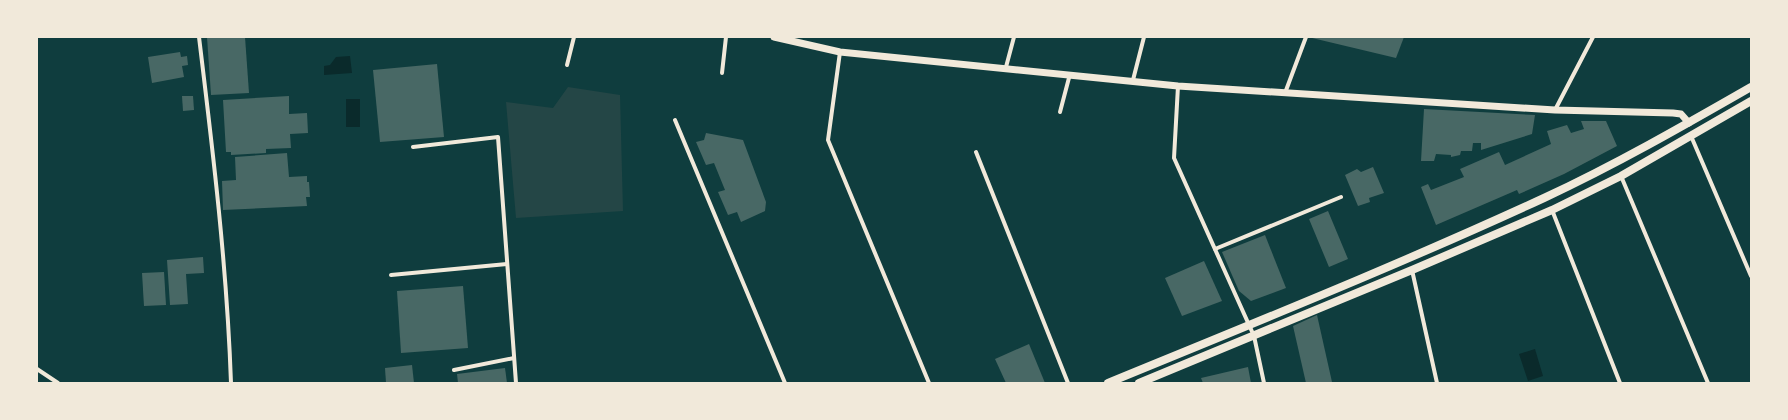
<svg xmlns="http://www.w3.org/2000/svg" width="1788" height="420" viewBox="0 0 1788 420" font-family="'PT Sans Narrow',sans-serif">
  <rect width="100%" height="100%" fill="#0f3d3e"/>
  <!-- green -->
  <path fill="#244646" d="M568,87l52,8 3,116 -107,7 -10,-116 47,6z"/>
  <!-- water -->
  <g fill="#0a2a2b">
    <path d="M350,56l2,17 -28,2v-9l6,-1 6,-8z"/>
    <rect x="346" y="99" width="14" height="28"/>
    <path d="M1535,349l8,27 -15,5 -9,-27z"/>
  </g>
  <!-- building -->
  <g fill="#486865">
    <path d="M207,37h38l4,56 -38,2z"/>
    <path d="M1308,37h96l-8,21z"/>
    <path d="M180,52l1,5 6,-1 1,9 -6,1 2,11 -32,6 -4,-26z"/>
    <path d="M437,64l7,73 -64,5 -7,-72z"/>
    <path d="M182,96h11l1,14 -11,1z"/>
    <path d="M289,96v18l18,-1 1,20 -18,1 1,14 -25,1v4l-35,2v-3h-5l-3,-52z"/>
    <path d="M1424,109l111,6 -3,19 -51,16v-7h-8l-1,8h-11l-1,4 -9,2v-2l-15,-1 -2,7h-13z"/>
    <path d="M1581,121h25l11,25 -53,28 -45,20 -2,-4 -81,35 -15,-38 7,-3 3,6 33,-13 -4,-8 39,-17 6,13 46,-21 -4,-13 20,-6 4,8 13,-4z"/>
    <path d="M706,133l37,7 23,62 -1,9 -24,11 -4,-10 -9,3 -10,-23 7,-2 -11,-27 -8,2 -10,-23 8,-2z"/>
    <path d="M287,153l2,24 18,-1v6h2l1,15h-4l1,9 -84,4 -1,-29 14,-1 -1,-23z"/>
    <path d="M1373,167l11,26 -15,5 1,4 -12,4 -13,-31 12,-6 4,3z"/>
    <path d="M1328,211l20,48 -19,8 -20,-48z"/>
    <path d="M1265,235l21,53 -35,13 -12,-10 -17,-39z"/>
    <path d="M203,257l1,16 -18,1 2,30 -18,1 -3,-45z"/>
    <path d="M1204,261l18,40 -40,15 -17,-38z"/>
    <path d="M164,272l2,33 -22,1 -2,-33z"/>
    <path d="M463,286l5,62 -67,5 -4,-62z"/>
    <path d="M1317,315l15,67 -26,1 -13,-57z"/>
    <path d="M1029,344l16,39h-39l-11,-24z"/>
    <path d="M412,365l2,18h-28l-1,-15z"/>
    <path d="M1248,367l3,16h-48l-2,-5z"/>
    <path d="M505,368l2,15h-49l-1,-9z"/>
  </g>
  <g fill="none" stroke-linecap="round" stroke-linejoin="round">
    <!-- minor -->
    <g stroke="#f1e9da" stroke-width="4">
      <path d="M199,37c14,115 28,230 32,346"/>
      <path d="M840,52l-12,88 101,243"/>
      <path d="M567,65l7,-28"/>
      <path d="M1006,67l8,-30"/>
      <path d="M722,73l4,-36"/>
      <path d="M1133,80l11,-43"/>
      <path d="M1178,86l-4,72 80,178 10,47"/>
      <path d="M1285,93l21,-56"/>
      <path d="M1555,110l38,-73"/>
      <path d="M1060,112l10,-38"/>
      <path d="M675,120l110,263"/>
      <path d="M1691,136l60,140"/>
      <path d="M413,147l85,-10 18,246"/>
      <path d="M976,152l92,231"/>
      <path d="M1621,176l87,207"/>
      <path d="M1552,210l68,173"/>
      <path d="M1215,249l126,-52"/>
      <path d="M1412,270l25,113"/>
      <path d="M391,275l116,-11"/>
      <path d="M37,369l21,14"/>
      <path d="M454,370l60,-12"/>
    </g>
    <!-- tertiary -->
    <path stroke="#f1e9da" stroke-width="7" d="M774,37l66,15 338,34 377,24 118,3 8,1 8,9"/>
    <!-- secondary -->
    <g stroke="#f1e9da" stroke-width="8">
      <path d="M1108,383c146,-60 293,-119 436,-185 71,-33 139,-72 207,-111"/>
      <path d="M1139,383l273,-113 140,-60 69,-34 130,-75"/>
    </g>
  </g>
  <!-- border -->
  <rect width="1788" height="420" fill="none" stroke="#f1e9da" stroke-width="76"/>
</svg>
